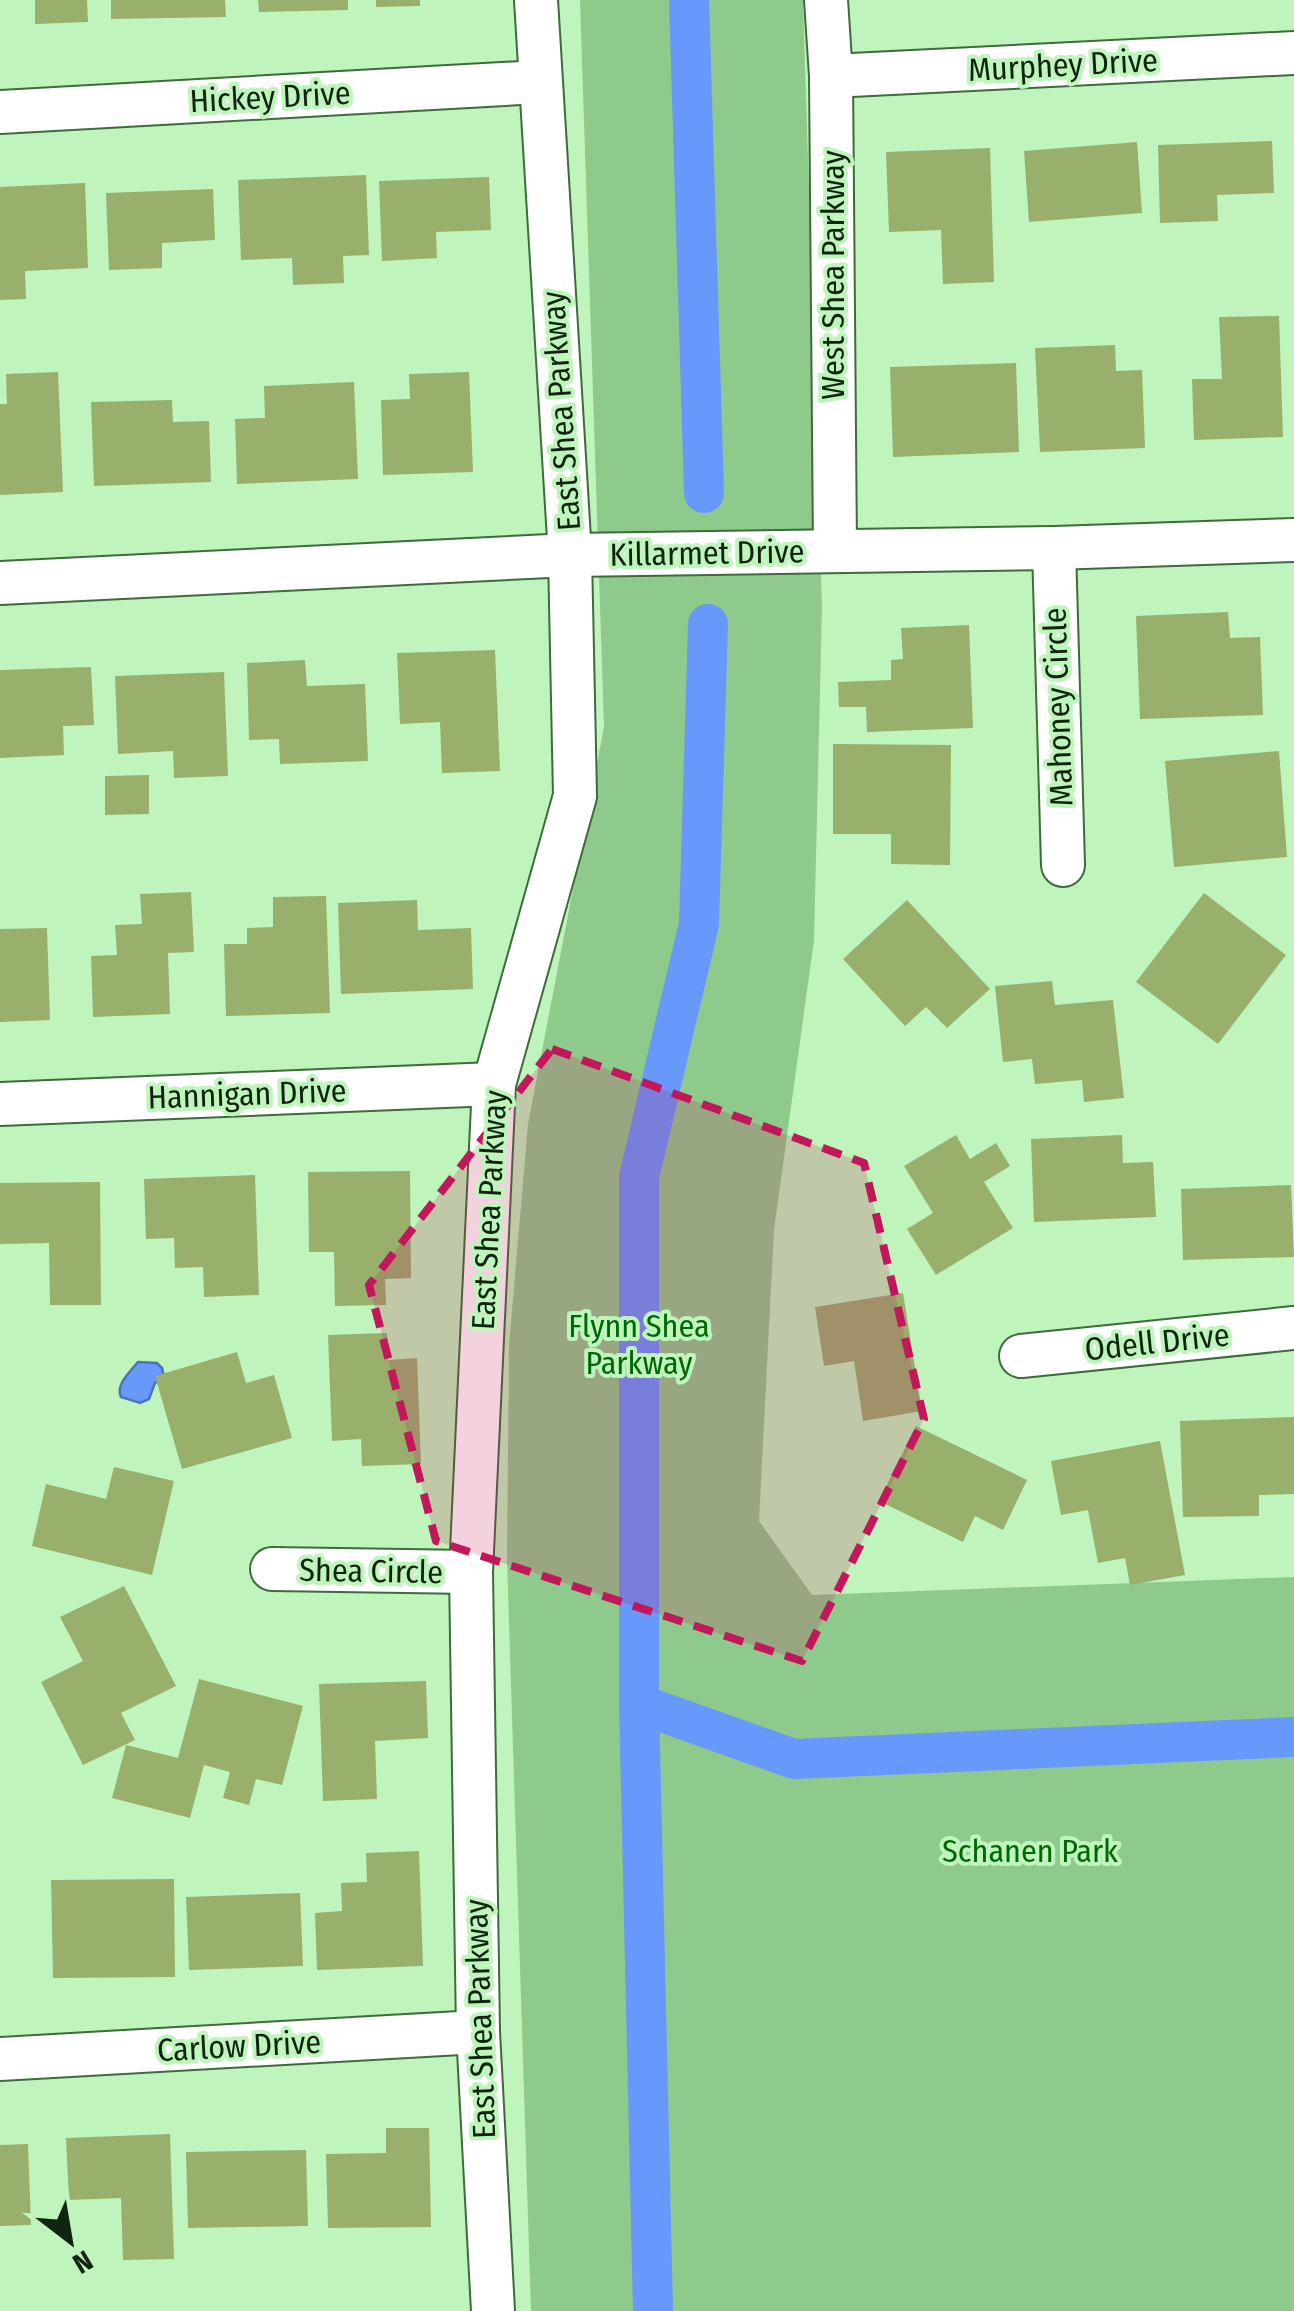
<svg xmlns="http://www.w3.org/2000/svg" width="1294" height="2311" viewBox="0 0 1294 2311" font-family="'Fira Sans Condensed',sans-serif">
  <rect width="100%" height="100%" fill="#bff5bc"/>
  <!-- green -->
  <path fill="#8eca8b" d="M580,0h223l19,607 -8,333 -40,290 -15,291 53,74 482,-18v734h-763l-24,-751 2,-215 19,-221 76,-397z"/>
  <!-- water -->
  <path fill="#6798fc" stroke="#4d75b5" stroke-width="2.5" d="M138,1362l19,1 5,5 2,9 -9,6 -6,16 -9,4 -19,-6c-6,-12 9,-25 17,-35z"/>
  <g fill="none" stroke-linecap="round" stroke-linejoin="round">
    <!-- canal -->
    <g stroke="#6798fc" stroke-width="40">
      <path d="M689,0l15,493"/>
      <path d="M639,1704l155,55 500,-22"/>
      <path d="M653,2311l-14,-607v-527l60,-253 9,-300"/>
    </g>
  </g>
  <!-- building -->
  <g fill="#99af6c">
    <path d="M35,0h52l1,22 -53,2z"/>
    <path d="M111,0h114l1,17 -115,2z"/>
    <path d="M258,0h90v10l-89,2z"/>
    <path d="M376,0h44v6l-44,1z"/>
    <path d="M1272,141l2,52 -57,2 1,26 -58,2 -2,-78z"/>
    <path d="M1137,142l5,71 -113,9 -5,-71z"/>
    <path d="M990,148l4,134 -51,2 -2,-54 -52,2 -3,-80z"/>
    <path d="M366,175l3,80 -26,1 1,27 -51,2 -1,-27 -51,2 -3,-80z"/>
    <path d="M489,177l2,53 -55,2 1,26 -55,3 -3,-80z"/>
    <path d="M85,183l3,85 -63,3 1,28 -26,1v-113z"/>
    <path d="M213,189l2,51 -53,3v25l-53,2 -3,-77z"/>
    <path d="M1279,316l4,121 -89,3 -2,-61h30l-3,-62z"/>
    <path d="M1115,345l1,26 26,-1 3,78 -105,4 -5,-104z"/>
    <path d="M1016,363l3,89 -126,5 -3,-90z"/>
    <path d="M58,372l5,120 -63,3v-91h7l-1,-30z"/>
    <path d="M469,372l4,100 -90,3 -2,-75 29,-1 -1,-25z"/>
    <path d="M354,382l4,97 -121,5 -2,-65 30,-1 -1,-32z"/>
    <path d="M172,400l1,22 36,-1 2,61 -117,4 -3,-84z"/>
    <path d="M1228,612l2,26 30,-1 3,78 -123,4 -4,-103z"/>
    <path d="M969,625l4,103 -106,4 -1,-25h-27l-1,-25 53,-2v-20l12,-1 -2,-31z"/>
    <path d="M495,650l5,121 -58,2 -2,-51 -40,2 -3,-71z"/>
    <path d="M305,660l2,26 58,-2 3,77 -88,3 -1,-25 -30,1 -2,-77z"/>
    <path d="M91,667l3,58 -31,1 1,29 -64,3v-88z"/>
    <path d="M224,672l4,104 -54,2 -1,-27 -55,3 -3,-78z"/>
    <path d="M833,744l118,1 -1,120 -59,-1v-30h-58z"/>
    <path d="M1279,751l8,106 -113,10 -9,-106z"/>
    <path d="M149,775v39l-44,1v-39z"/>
    <path d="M191,892l3,60 -26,1 2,61 -77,3 -2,-61 26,-1 -2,-30 27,-1 -2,-30z"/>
    <path d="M1204,893l82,62 -68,89 -82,-62z"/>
    <path d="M326,896l4,117 -104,3 -2,-72h23v-16l26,-1v-30z"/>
    <path d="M417,900l1,30 53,-2 2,61 -132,5 -3,-91z"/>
    <path d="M907,900l83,89 -43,39 -21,-21 -21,19 -62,-67z"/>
    <path d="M47,928l3,92 -50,2v-93z"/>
    <path d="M1052,981l3,24 58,-5 11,98 -40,4 -2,-22 -47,4 -3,-25 -29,3 -8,-76z"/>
    <path d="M956,1135l14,24 26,-16 14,23 -26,16 29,46 -77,47 -29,-46 26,-16 -29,-47z"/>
    <path d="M1122,1135l1,28 30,-1 3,55 -122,5 -3,-83z"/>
    <path d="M410,1171l1,107 -26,1 1,26 -51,1 -1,-54h-25l-1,-80z"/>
    <path d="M255,1175l4,120 -55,2 -1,-30 -28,1 -1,-30 -28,1 -2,-60z"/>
    <path d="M100,1182l1,123h-51l-1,-62 -49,1v-61z"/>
    <path d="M1291,1185l3,72 -111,3 -2,-71z"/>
    <path d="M903,1293l19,118 -59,10 -9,-60 -30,5 -9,-59z"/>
    <path d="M387,1333l1,27 29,-2 4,106 -59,2 -1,-27 -29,2 -4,-106z"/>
    <path d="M237,1352l9,31 28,-8 18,63 -110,31 -27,-93z"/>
    <path d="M1294,1417v77l-35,1v21l-76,1 -3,-96z"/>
    <path d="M916,1426l111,54 -24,50 -28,-14 -12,26 -84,-41z"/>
    <path d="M1160,1441l25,134 -55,10 -5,-27 -27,5 -10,-53 -27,5 -10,-54z"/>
    <path d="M114,1467l60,14 -22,94 -120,-29 14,-62 60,15z"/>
    <path d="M124,1586l52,100 -55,27 14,27 -52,25 -42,-83 42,-21 -23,-44z"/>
    <path d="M199,1679l104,27 -21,79 -26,-6 -7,26 -26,-7 7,-26 -26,-7 -14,53 -78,-20 14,-53 52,13z"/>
    <path d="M426,1681l2,57 -53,3 2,58 -54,2 -4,-117z"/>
    <path d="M419,1851l4,115 -106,4 -2,-57 27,-2 -1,-28 26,-1 -1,-29z"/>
    <path d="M174,1879l1,98 -122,1 -2,-98z"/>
    <path d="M300,1893l3,73 -114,4 -3,-73z"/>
    <path d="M386,2128h43l2,99 -103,1 -2,-74 60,-1z"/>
    <path d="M170,2134l4,125 -51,1 -2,-62 -52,2 -3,-62z"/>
    <path d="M28,2144l3,81 -31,1v-81z"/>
    <path d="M306,2150l2,76 -120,2 -2,-76z"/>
  </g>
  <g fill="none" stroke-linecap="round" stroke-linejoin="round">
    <!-- minor casing -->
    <g stroke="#3d6c3a" stroke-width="46">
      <g id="minor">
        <path d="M826,0l5,76 4,474"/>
        <path d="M831,76l463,-23"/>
        <path d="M0,112l539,-30"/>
        <path d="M1054,548l9,317"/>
        <path d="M0,583l570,-28 484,-7 240,-8"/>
        <path d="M0,1104l494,-20"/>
        <path d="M1021,1356l273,-28"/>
        <path d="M272,1569l199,3"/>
        <path d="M0,2059l478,-27"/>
        <path d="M493,2311l-15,-279 -7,-460 23,-488 81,-288 -5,-241 -34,-555"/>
      </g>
    </g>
    <!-- minor -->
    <use href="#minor" stroke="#fff" stroke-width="42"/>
  </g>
  <!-- marked area -->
  <path fill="#c2185b" fill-opacity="0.2" stroke="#c2185b" stroke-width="8" stroke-dasharray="20 12" stroke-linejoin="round" d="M552,1049l312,114 60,256 -122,242 -366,-120 -67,-256z"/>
  <g text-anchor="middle" stroke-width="8" stroke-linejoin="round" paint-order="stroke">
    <!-- street labels -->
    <g font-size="32" fill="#10240f" stroke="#bff5bc">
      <text transform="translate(1063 65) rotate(-3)" y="11">Murphey Drive</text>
      <text transform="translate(270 97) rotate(-3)" y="11">Hickey Drive</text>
      <text transform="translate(833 275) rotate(-90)" y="11">West Shea Parkway</text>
      <text transform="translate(561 411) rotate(-94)" y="11">East Shea Parkway</text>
      <text transform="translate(707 553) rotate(-1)" y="11">Killarmet Drive</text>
      <text transform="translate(1058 707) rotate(-92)" y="11">Mahoney Circle</text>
      <text transform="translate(247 1094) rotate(-2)" y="11">Hannigan Drive</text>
      <text transform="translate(489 1210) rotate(-87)" y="11">East Shea Parkway</text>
      <text transform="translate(1157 1342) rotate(-6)" y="11">Odell Drive</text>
      <text transform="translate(371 1571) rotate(1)" y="11">Shea Circle</text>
      <text transform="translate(480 2019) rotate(-92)" y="11">East Shea Parkway</text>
      <text transform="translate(239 2046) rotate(-3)" y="11">Carlow Drive</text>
    </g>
    <!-- park labels -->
    <g font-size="32" fill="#006707" stroke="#bff5bc">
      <text x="639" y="1337">Flynn Shea<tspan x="639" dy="37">Parkway</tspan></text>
      <text x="1030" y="1862">Schanen Park</text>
    </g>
  </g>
  <!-- north arrow -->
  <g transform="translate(70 2241) rotate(149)" stroke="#bff5bc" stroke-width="8" paint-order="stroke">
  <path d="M0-8L18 38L0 25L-18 38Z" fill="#10240f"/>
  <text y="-15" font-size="28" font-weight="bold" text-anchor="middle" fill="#10240f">N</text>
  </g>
</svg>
